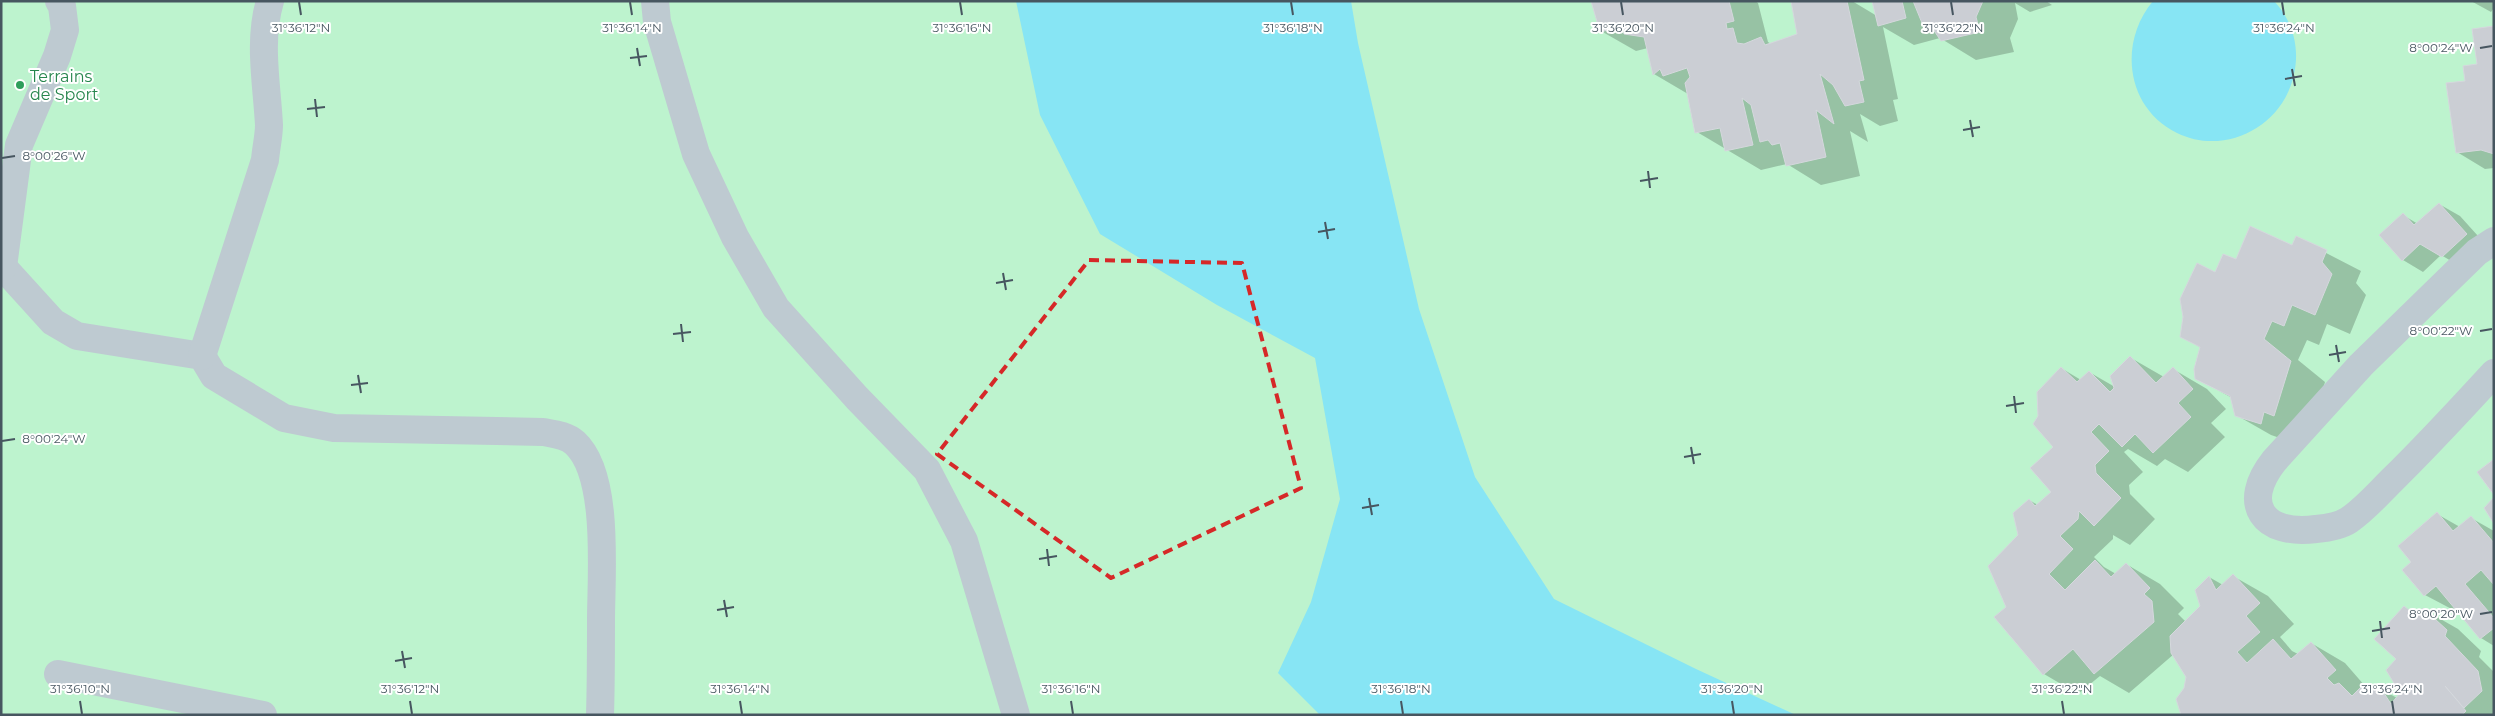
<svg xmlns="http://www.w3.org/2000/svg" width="2495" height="716" viewBox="0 0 2495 716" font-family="Montserrat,sans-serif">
  <rect width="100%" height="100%" fill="#f4f1f1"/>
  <!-- green -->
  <rect fill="#bdf3ce" x="1" y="1" width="2493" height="714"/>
  <!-- water -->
  <g fill="#87e5f4">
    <path d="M1016,1h335l7,42 61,266 56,168 79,122 142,70 100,46h-476l-42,-42 33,-71 29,-103 -25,-141 -98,-53 -117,-71 -60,-119z"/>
    <path d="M2153,1h121c19,20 26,47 20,73 -10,51 -68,83 -117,59 -51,-25 -59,-90 -24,-132z"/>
  </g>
  <!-- shadow -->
  <g fill="#0003">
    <path d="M1592,1h163l3,2 10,39 3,2 28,-9 -7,-34h60l25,15 -4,-15h173l6,4 -22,7 -15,-9 3,16 -8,19 4,14 -38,8 -36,-22 -26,7 -31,-18 15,72 -5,1 5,21 -18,5 -20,-12 8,28 -18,-11 10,45 -39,9 -34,-21 -26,6 -64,-38 -9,-38 -34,-20 -6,-26 -12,3 -35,-20z"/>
    <path d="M2471,1h23v7l-3,4z"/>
    <path d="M2494,27v141l-9,1 -28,-17 9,-70 12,-17z"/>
    <path d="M2439,204l21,12 27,30 -24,22 -22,-13 -18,17 -20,-12v-45l15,9z"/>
    <path d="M2297,238l64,33 -5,12 10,12 -16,39 -23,-10 -8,21 -12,-5 -9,20 27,22 -16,53 -14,8 -24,-8 -35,-20 -4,-17 -36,-20 5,-30 -20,-12 34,-63 21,-12 57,-14z"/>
    <path d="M2131,358l33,19 9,-8 34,20 19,20 -15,14 14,14 -37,35 -23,-13 -8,7 -29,-17 -4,3 19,20 -14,13 1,9 25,25 -25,26 -17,-10v4l-19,18 10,10 12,7 10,-10 34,20 24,24 -6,6 8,8 15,-15 8,-30 14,8 10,-9 35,20 26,28 -14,13 12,14 6,3 13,-11 34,20 20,23 14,2 18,10 4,-5 -3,-34 6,-52 14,8 5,-6 35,20 23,22 -2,6 15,15v43h-312l6,-39 -14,-22 -45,39 -29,-17 -22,18 -34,-20 -36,-67 11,-72 10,-35 9,5 15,-13 8,-124 20,12 8,-8 26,15z"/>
    <path d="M2437,514l23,13 11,-9 23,13v115l-13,-8 -20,-24 -36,-19 -21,-25 9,-8z"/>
  </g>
  <!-- building -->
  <g fill="#cbced4" stroke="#d5d8dd">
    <path d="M1591,1h138l5,20 -8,2 1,6 6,-1 4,15 7,1 17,-7 4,8 32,-11 -6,-33h56l17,79 -5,1 5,21 -19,4 -12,-21 -13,-11 14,50 -18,-14 10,47 -40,9 -6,-23 -8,2 -4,-5 -8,2 -9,-37 -9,-7 11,47 -28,6 -5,-23 -25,5 -10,-50 5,-6 -3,-9 -24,8 -3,-7 -7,6 -9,-38 -20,-3 -1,-8 -23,6z"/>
    <path d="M1872,1h30l4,17 -28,8z"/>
    <path d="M1913,1h70l-7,16 4,15 -39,9 -8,-12 -11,-6z"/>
    <path d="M2494,26v128l-13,-4 -25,3 -10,-70 19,-2 -2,-15 14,-2 -5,-35z"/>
    <path d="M2439,203l28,31 -25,23 -22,-13 -18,17 -23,-26 24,-22 11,12z"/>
    <path d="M2250,226l42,19 4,-9 31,14 -5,12 10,12 -17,41 -23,-10 -8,21 -12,-5 -8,18 27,22 -17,55 -10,-4 -3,12 -26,-8 -5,-20 -35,-17 -1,-10 6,-22 -20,-10 3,-20 -3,-18 17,-36 18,9 8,-18 13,5z"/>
    <path d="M2130,356l26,27 17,-16 20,22 -15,14 13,14 -38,36 -18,-19 -13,13 -23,-23 -8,8 18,19 -14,14 1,8 25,25 -27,28 -15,-15 -1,8 -18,17 13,13 -24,25 16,16 30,-30 16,17 15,-14 24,25 -6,6 8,7 2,21 -60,52 -21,-25 -30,26 -49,-58 12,-10 -18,-41 30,-31 -5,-22 16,-14 6,7 16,-14 -21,-24 23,-21 -20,-23 5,-8 -1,-24 24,-25 16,15 12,-11 21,21 4,-4 -4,-12z"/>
    <path d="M2494,459v36l-17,-23z"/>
    <path d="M2494,497v27l-10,-16z"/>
    <path d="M2437,512l16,19 18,-15 23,27v42l-13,-15 -16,14 29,34v10l-14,11 -44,-53 -12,10 -22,-26 9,-8 -13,-16z"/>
    <path d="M2233,574l27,29 -14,13 14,16 -23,20 10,11 26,-24 18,20 20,-17 25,28 -9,8 7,7 5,-2 13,13 12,-12 16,3 11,17 9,-11 -14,-23 10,-11 -22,-20 30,-33 12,10 7,-8 24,22 -2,6 33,35 4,20 -18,17 -19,-22 21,25 -4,4h-281l-5,-16 8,-11 2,-11 -15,-24 -1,-17 30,-30 -5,-16 14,-14 7,14z"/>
  </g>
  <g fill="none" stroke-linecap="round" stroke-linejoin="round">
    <!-- minor -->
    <g stroke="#becad1" stroke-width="28">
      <path d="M655,1l2,21 39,132 39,83 41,71 81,90 70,72 37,71 52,174"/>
      <path d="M2494,241l-17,11 -116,113 -87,96c-34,43 -11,75 42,68 11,-1 24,-3 33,-9 16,-11 29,-26 42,-39 36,-35 69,-71 103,-108"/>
      <path d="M1,267h2l50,55 24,14 125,20 12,20 70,42 50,10 209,4c11,2 23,3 32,11 35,32 26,133 26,177 0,31 0,63 -1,95"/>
      <path d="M3,267l16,-122 38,-89 8,-26 -3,-24 -3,-5"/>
      <path d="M202,356l63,-196c1,-12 4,-24 4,-35 -2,-40 -11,-84 1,-124"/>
      <path d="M58,674l205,41"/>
    </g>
  </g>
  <!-- marked area -->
  <path fill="none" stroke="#d62828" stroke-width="4" stroke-dasharray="10 6" stroke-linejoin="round" d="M1089,260l153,3 59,225 -190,90 -174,-124z"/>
  <!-- ticks -->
  <path fill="none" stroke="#475660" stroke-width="2" d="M299,2l2,13M630,2l2,13M960,2l2,13M1291,2l2,13M1621,2l2,13M1951,2l2,13M2282,2l2,13M637,48l3,18M2480,48l12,-2M630,58l17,-2M2292,69l3,17M2285,79l17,-3M315,99l2,18M307,109l18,-2M1970,120l3,17M1963,130l17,-3M2,158l13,-2M1648,171l2,17M1640,181l18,-3M1325,222l3,17M1318,232l17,-3M1003,273l3,17M996,283l17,-3M681,324l2,18M2480,331l12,-2M673,334l18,-2M2336,345l3,17M2329,355l17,-3M358,375l3,18M351,385l17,-2M2014,396l2,17M2006,406l18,-3M2,441l13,-2M1691,447l3,17M1684,457l17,-3M1369,498l3,17M1362,508l17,-3M1047,549l2,17M1039,559l18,-3M724,600l3,17M717,610l17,-3M2480,614l12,-2M2380,621l2,17M2372,631l18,-3M402,651l3,17M395,661l17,-3M80,701l2,13M410,701l2,13M740,701l2,13M1071,701l2,13M1401,701l2,13M1732,701l2,13M2062,701l2,13M2392,701l2,13"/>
  <!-- markers -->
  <circle fill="#2e9e5b" stroke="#fff" stroke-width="2" cx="20" cy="85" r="5"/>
  <g text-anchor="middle" stroke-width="4" stroke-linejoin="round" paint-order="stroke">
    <!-- leisure labels -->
    <g font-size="16" fill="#27864d" stroke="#fff" text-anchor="start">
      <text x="30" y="82">Terrains<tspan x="30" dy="18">de Sport</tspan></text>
    </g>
  </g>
  <g font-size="12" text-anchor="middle" fill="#475660" stroke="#fff" stroke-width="4" stroke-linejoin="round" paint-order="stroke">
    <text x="301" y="32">31°36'12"N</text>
    <text x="632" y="32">31°36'14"N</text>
    <text x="962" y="32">31°36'16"N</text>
    <text x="1293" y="32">31°36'18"N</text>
    <text x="1623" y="32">31°36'20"N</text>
    <text x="1953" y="32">31°36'22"N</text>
    <text x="2284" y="32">31°36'24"N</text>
    <text x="2441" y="52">8°00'24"W</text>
    <text x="54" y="160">8°00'26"W</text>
    <text x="2441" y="335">8°00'22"W</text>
    <text x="54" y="443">8°00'24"W</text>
    <text x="2441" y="618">8°00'20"W</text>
    <text x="80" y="693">31°36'10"N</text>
    <text x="410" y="693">31°36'12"N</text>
    <text x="740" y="693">31°36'14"N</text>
    <text x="1071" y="693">31°36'16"N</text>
    <text x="1401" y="693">31°36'18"N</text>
    <text x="1732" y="693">31°36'20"N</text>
    <text x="2062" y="693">31°36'22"N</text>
    <text x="2392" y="693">31°36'24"N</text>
  </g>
  <!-- border -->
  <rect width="2495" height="716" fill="none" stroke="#475660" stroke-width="5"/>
</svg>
